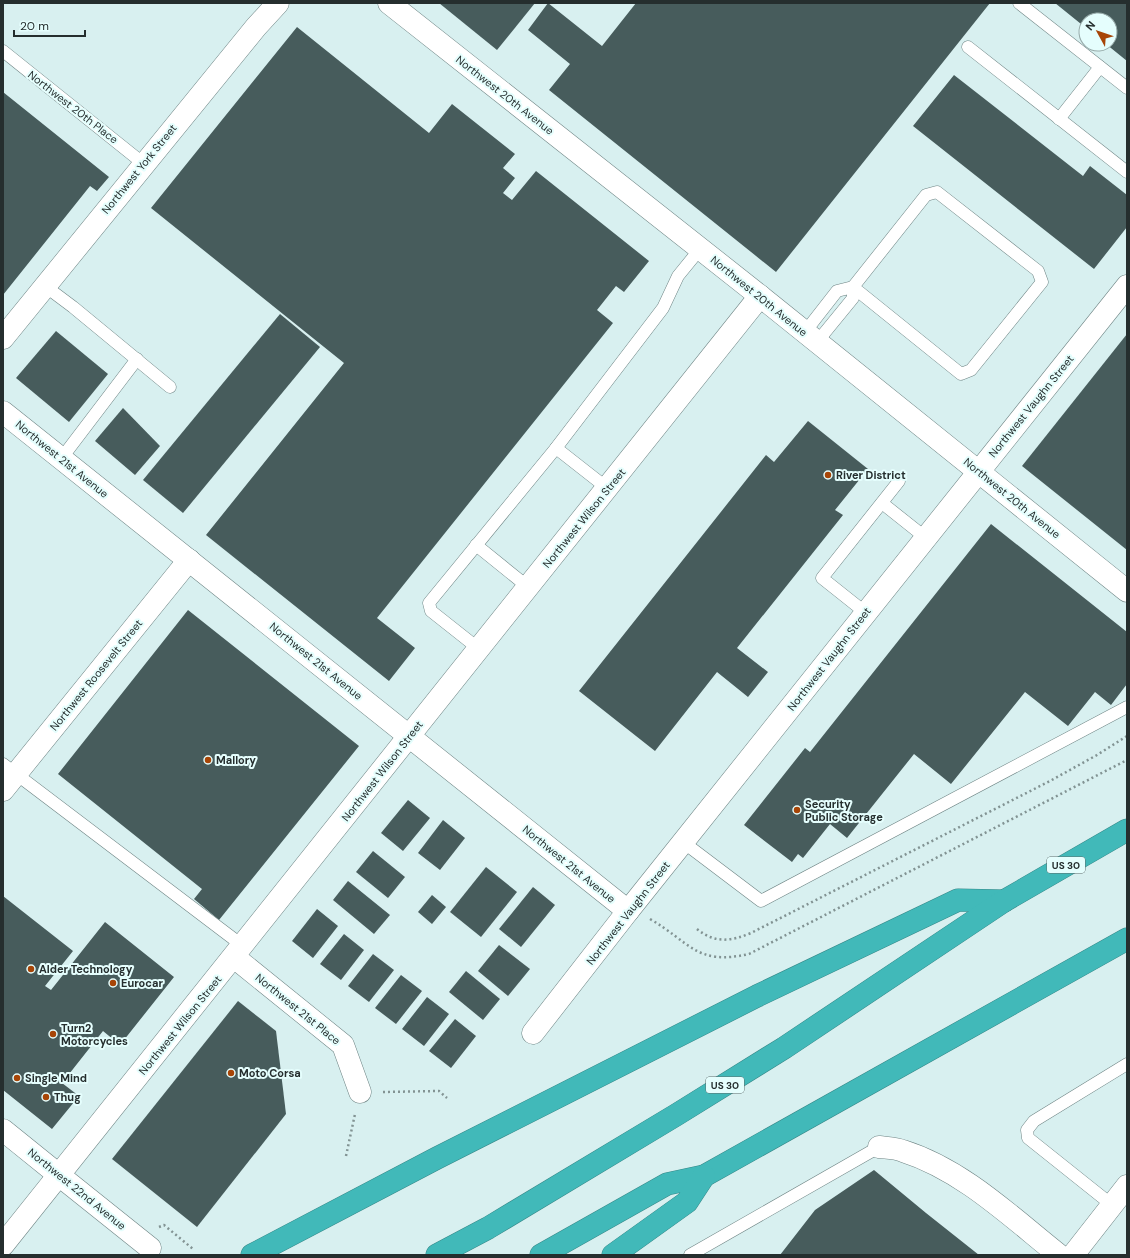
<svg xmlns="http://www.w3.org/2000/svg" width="1130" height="1258" viewBox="0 0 1130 1258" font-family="'DM Sans',sans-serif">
  <rect width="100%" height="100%" fill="#d8f0f0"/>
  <!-- building -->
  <g fill="#475c5c">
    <path d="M439,3h96l-38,47z"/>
    <path d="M548,3l54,43 34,-43h354l-214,269 -227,-182 21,-26 -42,-34z"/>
    <path d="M1055,3h72v58l-21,-17h4v-24h-24v8z"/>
    <path d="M297,27l132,106 23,-29 63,50 -12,14 12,10 -12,15 9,7 24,-29 113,90 -25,31 -8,-6 -19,24 16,13 -236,295 38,30 -26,33 -183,-146 138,-172 -193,-155z"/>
    <path d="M954,75l129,101 7,-10 37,29v32l-33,42 -181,-143z"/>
    <path d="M3,92l106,85 -12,14 -7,-5 -87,109z"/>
    <path d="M280,314l40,33 -137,166 -40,-33z"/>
    <path d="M56,331l52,43 -39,48 -53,-44z"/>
    <path d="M1127,334v216l-105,-84z"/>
    <path d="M123,408l37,38 -25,29 -40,-34z"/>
    <path d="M808,421l60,48 -33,41 8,5 -106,133 31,24 -20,25 -31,-25 -62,79 -76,-60 187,-236 8,7z"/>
    <path d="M991,524l136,108v52l-16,21 -16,-13 -27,34 -43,-34 -74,92 -37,-30 -67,84 -17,-14 -27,34 -5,-4 -6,8 -48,-37 61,-77 5,4z"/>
    <path d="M188,610l171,136 -140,174 -25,-21 8,-10 -144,-115z"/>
    <path d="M408,800l22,18 -27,33 -22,-18z"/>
    <path d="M443,820l22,18 -25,32 -22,-17z"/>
    <path d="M373,851l32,26 -17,21 -32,-26z"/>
    <path d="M486,867l31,25 -36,45 -31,-25z"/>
    <path d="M348,881l42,34 -16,19 -41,-34z"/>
    <path d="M533,887l22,18 -34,42 -22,-18z"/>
    <path d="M432,895l14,12 -14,17 -14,-12z"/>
    <path d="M3,896l70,55 -28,35 6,4 54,-68 69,55 -54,68 -17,-14 -41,52 17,13 -27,33 -49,-39z"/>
    <path d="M317,909l21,17 -25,32 -21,-17z"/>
    <path d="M344,934l20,16 -23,30 -21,-16z"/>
    <path d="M499,945l31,24 -22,27 -30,-25z"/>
    <path d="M373,954l21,16 -25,32 -21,-16z"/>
    <path d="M466,971l34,28 -17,21 -34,-28z"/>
    <path d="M401,975l21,16 -26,33 -21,-16z"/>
    <path d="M427,997l22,17 -25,32 -22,-17z"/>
    <path d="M238,1001l38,30 10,83 -89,113 -85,-68z"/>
    <path d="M455,1019l21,17 -25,32 -22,-17z"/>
    <path d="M874,1170l52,43 53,42h-199l35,-45z"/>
  </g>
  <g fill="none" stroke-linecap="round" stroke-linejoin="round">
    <!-- service casing -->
    <g stroke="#6e8484" stroke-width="13">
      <g id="service">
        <path d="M1019,3l108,85"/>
        <path d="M968,47l159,125"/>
        <path d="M3,51l141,113"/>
        <path d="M1059,119l41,-52"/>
        <path d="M937,192l101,79 4,11 -71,88 -10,4 -108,-87 73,-92z"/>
        <path d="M45,286l28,21 97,80"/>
        <path d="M805,332l32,-41 16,-4v11l-36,44"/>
        <path d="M556,448l51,40"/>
        <path d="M61,459l76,-100"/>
        <path d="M882,503l44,35"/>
        <path d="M476,545l52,42"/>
        <path d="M866,613l-44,-35 77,-97"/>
        <path d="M479,649l-48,-38 -2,-8 127,-155 107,-140 15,-32 22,-27"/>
        <path d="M3,764l240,182"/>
        <path d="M683,842l78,59 366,-194"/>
        <path d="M1112,1205l-84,-67 -1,-8 7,-9 93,-57"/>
        <path d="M690,1255l189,-108"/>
      </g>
    </g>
    <!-- minor casing -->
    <g stroke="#6e8484" stroke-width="23">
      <g id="minor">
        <path d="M389,3l371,293"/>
        <path d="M3,338l253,-311 22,-24"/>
        <path d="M3,790l186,-230"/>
        <path d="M234,957l109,88 17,47"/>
        <path d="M533,1033l95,-122"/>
        <path d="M879,1147c8,1 17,1 24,4 60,19 108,66 156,104"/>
        <path d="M60,1176l90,72"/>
      </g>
    </g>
    <!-- tertiary casing -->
    <g stroke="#6e8484" stroke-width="23">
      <g id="tertiary">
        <path d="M3,412l625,499 499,-625"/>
        <path d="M3,1130l57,46"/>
        <path d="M3,1245l757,-949 367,295"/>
        <path d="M1073,1255l54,-69"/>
      </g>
    </g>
    <!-- motorway casing -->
    <g stroke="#378888" stroke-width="23">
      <g id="motorway">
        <path d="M252,1255l185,-97 320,-162 201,-96 46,1"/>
        <path d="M437,1255l51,-27 188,-113 108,-67 220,-147 123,-71"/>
        <path d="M541,1255l126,-71 37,-8 423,-237"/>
        <path d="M613,1255l74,-53 17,-26"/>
      </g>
    </g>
    <!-- path -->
    <g stroke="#829393" stroke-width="2.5" stroke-dasharray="2 3" stroke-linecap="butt">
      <path d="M650,919c40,23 46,47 99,35l378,-194"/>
      <path d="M697,929c18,15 35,12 54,4l299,-152 47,-26 30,-19"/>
      <path d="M383,1092l56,-1 8,7"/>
      <path d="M346,1156l9,-42"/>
      <path d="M159,1227l5,-2 29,24"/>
    </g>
    <!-- service -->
    <use href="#service" stroke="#fff" stroke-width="12"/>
    <!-- minor -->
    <use href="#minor" stroke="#fff" stroke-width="22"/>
    <!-- tertiary -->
    <use href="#tertiary" stroke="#fff" stroke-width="22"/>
    <!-- motorway -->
    <use href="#motorway" stroke="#41b9b9" stroke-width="22"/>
  </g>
  <!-- markers -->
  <g fill="#a74507" stroke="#e5fefd" stroke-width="1.5">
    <circle cx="828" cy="475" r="4"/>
    <circle cx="208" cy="760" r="4"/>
    <circle cx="797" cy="810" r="4"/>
    <circle cx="31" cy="969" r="4"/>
    <circle cx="113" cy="983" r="4"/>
    <circle cx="53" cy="1034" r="4"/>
    <circle cx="231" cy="1073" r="4"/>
    <circle cx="17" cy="1078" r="4"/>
    <circle cx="46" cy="1097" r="4"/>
  </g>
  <g text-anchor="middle" stroke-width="4" stroke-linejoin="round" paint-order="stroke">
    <!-- shield labels -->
    <g fill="#e5fefd" stroke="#5f6c6c" stroke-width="1">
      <rect x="1047" y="857" width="38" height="16" rx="3"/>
      <rect x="706" y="1077" width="38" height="16" rx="3"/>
    </g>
    <g font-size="10" font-weight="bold" fill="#252e2e">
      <text x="1066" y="869">US 30</text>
      <text x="725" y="1089">US 30</text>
    </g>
    <!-- street labels -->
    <g font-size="11" fill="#252e2e" stroke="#e5fefd">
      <text transform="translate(505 95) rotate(38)" y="4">Northwest 20th Avenue</text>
      <text transform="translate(73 107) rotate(38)" y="4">Northwest 20th Place</text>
      <text transform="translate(139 169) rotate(-51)" y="4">Northwest York Street</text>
      <text transform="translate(759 296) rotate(39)" y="4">Northwest 20th Avenue</text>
      <text transform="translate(1031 406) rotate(-51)" y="4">Northwest Vaughn Street</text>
      <text transform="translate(62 459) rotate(39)" y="4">Northwest 21st Avenue</text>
      <text transform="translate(1012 498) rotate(39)" y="4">Northwest 20th Avenue</text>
      <text transform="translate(584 518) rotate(-51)" y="4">Northwest Wilson Street</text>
      <text transform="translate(829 659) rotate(-52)" y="4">Northwest Vaughn Street</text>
      <text transform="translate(316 661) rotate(39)" y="4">Northwest 21st Avenue</text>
      <text transform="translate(96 675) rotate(-51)" y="4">Northwest Roosevelt Street</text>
      <text transform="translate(382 771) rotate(-52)" y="4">Northwest Wilson Street</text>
      <text transform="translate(569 864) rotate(39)" y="4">Northwest 21st Avenue</text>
      <text transform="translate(628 913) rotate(-52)" y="4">Northwest Vaughn Street</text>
      <text transform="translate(298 1009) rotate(39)" y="4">Northwest 21st Place</text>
      <text transform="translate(180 1025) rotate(-51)" y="4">Northwest Wilson Street</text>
      <text transform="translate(77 1189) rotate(39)" y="4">Northwest 22nd Avenue</text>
    </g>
    <!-- poi labels -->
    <g font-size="11" font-weight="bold" fill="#252e2e" stroke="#e5fefd" text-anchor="start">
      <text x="836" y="479">River District</text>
      <text x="216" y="764">Mallory</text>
      <text x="805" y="808">Security<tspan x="805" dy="13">Public Storage</tspan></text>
      <text x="39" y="973">Alder Technology</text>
      <text x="121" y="987">Eurocar</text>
      <text x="61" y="1032">Turn2<tspan x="61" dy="13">Motorcycles</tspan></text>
      <text x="239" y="1077">Moto Corsa</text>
      <text x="25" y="1082">Single Mind</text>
      <text x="54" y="1101">Thug</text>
    </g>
  </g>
  <!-- border -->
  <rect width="1130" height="1258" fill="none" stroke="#252e2e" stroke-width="8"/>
  <!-- north arrow -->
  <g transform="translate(1098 32) rotate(310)"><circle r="19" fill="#e5fefd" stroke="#98abaa"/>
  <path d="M0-3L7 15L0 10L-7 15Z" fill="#a74507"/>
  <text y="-6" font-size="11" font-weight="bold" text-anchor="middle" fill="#252e2e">N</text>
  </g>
  <!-- scale -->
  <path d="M14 30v6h71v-6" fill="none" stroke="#252e2e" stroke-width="2"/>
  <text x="20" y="30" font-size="12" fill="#252e2e" stroke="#e5fefd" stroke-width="3" paint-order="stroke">20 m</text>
</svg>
